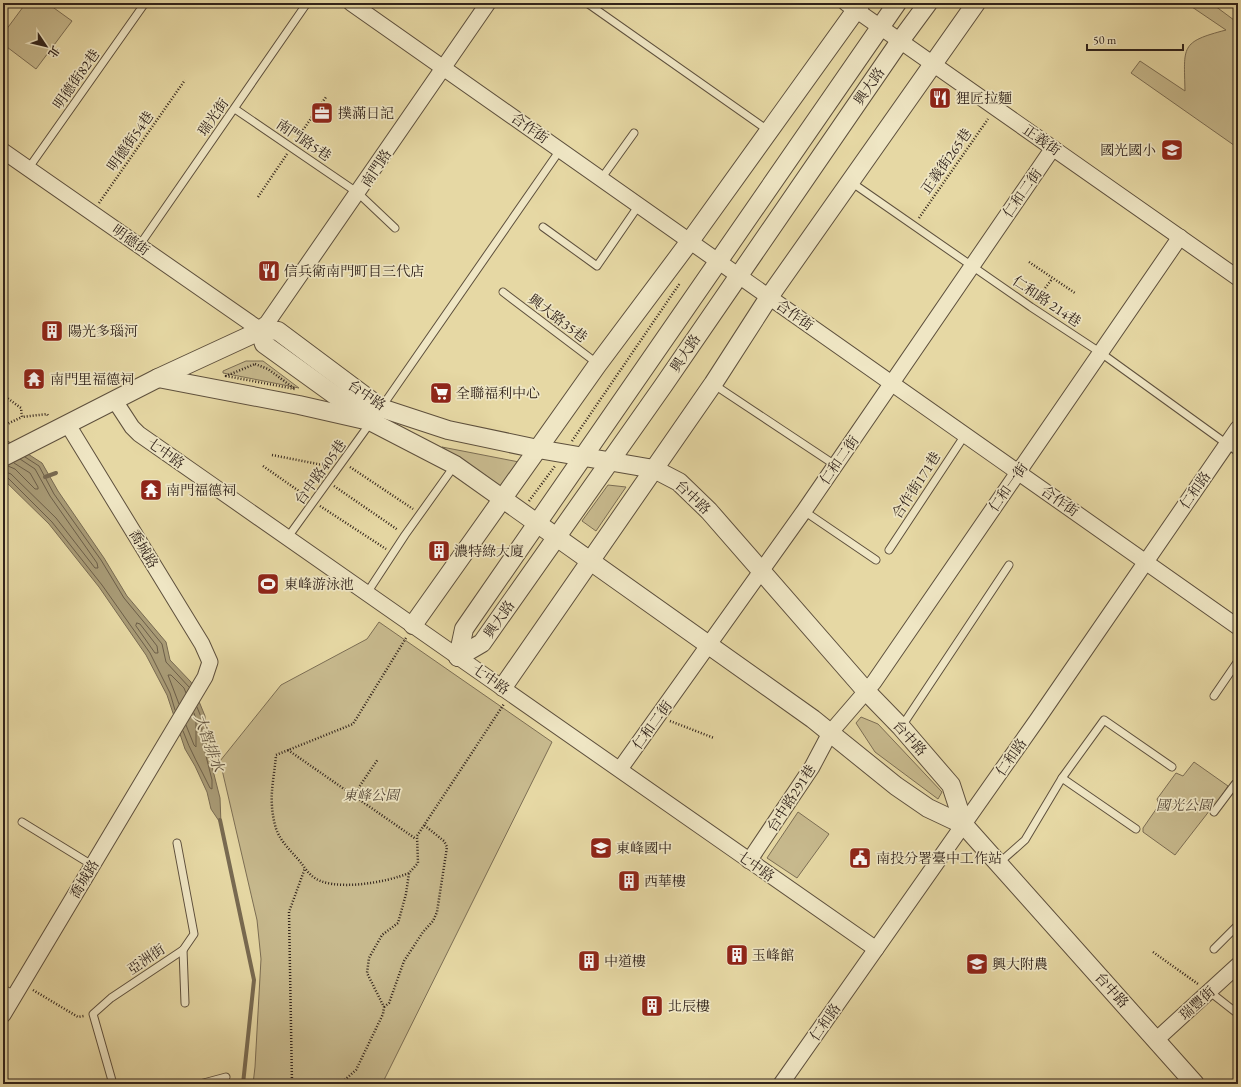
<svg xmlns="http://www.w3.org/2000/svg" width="1241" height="1087" viewBox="0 0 1241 1087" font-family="'EB Garamond','Noto Serif TC',serif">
  <rect width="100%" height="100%" fill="#e6d8a4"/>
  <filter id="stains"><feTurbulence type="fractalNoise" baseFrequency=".005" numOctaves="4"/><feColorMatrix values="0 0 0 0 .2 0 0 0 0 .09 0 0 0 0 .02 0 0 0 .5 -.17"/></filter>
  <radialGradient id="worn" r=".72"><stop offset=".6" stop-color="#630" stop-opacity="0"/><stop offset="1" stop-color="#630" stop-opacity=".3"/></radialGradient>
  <!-- green -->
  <g fill="#c7b98d" stroke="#7c6e54">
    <path d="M26,3h21l25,18 -36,48 -33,-25v-10z"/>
    <path d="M1196,3h15l27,20v125l-107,-75 9,-12 45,30c-1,-45 -5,-49 41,-61l-34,-23z"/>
    <path d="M246,361h17l36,27 -76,-15v-2z"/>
    <path d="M442,447l77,15 -17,26z"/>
    <path d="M608,485l18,2 -30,44 -14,-10z"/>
    <path d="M379,622l173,120 -170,342h-129l2,-17 6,-108 -4,-39 -37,-159 61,-76 86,-46z"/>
    <path d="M861,717l17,7 64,68 -4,7 -63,-47 -19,-29z"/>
    <path d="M1194,762l34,24 -16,25 -2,-1 -35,45 -32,-23v-4l16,-23 -2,-6 19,-26 7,3z"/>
    <path d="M798,812l31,22 -32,44 -30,-20z"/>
  </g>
  <!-- water -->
  <path fill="#a89a75" stroke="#786a51" d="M3,438l39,25 16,28 46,67 23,38 39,46 4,18 21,22 14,34 1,27 14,55 1,26 -10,-15 -4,-17 -12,-26 -10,-17 -18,-54 -21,-40 -47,-68 -50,-63 -46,-45z"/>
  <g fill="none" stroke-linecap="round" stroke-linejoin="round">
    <!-- shore -->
    <g stroke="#6c5e48" stroke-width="1">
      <path d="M25,457l14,9 15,28 47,66 23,38 38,46 4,18 23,25"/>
      <path d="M8,466l7,3 20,20h3v-2l-8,-14 -16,-10"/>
      <path d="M3,471l8,3 45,44 39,50h3l-1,-5 -47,-67 -15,-27 -15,-10"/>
      <path d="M3,476l4,1 45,45 50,63 48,68 20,40 5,17"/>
      <path d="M137,623l3,1 17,22 1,7h-3l-19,-27z"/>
      <path d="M179,704l-11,-29h3l13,13 2,5"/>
      <path d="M186,725l8,20 2,2v-28l-2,-6"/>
      <path d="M183,731c7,20 18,38 27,57l2,1v-9l-9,-36 -2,-27 -4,-10"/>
    </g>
    <!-- stream -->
    <g stroke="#786a51" stroke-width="4">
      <path d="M45,477l11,-4"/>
      <path d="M220,820l34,160 -11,104"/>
    </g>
    <!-- service casing -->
    <g stroke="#5e503d" stroke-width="9">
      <g id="service">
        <path d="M587,3l182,128"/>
        <path d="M235,109l123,84 37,35"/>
        <path d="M28,169l117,-166"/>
        <path d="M601,179l33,-46"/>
        <path d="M851,182l180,125 70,46 137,99"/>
        <path d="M543,227l54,39 42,-61"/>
        <path d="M139,246l168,-243"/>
        <path d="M503,292l95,72"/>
        <path d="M713,384l122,81"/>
        <path d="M381,408l179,-258"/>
        <path d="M804,511l72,49"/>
        <path d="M288,537l83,-115"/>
        <path d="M889,550l76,-115"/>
        <path d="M367,593l38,-58 50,-70"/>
        <path d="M1214,696l24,-35"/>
        <path d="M902,726l107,-161"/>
        <path d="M1062,778l74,51"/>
        <path d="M1214,812l21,-28 3,3"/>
        <path d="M22,822l70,43"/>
        <path d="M999,863l26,-23 37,-62 42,-58 68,47"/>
        <path d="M1214,949l24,-24"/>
        <path d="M183,950l2,53"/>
        <path d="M3,989l12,6"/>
        <path d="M1210,992l28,22"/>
        <path d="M113,1084l-20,-70 18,-16 72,-48 11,-16 -17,-91"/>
        <path d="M200,1084l26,-7"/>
      </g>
    </g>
    <!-- minor casing -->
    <g stroke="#5e503d" stroke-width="17">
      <g id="minor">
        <path d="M351,3l887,624"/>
        <path d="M846,3l392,275"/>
        <path d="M3,151l256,178 8,-6 221,-320"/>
        <path d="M115,401l17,26 7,7 737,515"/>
        <path d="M620,769l184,-258 249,-363"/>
        <path d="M749,861l63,-94 18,-34 44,-51 306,-445"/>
        <path d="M3,1015l202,-338 5,-15 -8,-18 -134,-219"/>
        <path d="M1156,1040l82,-75"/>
        <path d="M781,1084l256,-364 201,-292"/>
      </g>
    </g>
    <!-- tertiary casing -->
    <g stroke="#5e503d" stroke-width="20">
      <g id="tertiary">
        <path d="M259,329l5,15 108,78 83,43 358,254 83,67 32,22 36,17 231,259"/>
        <path d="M158,378l141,27 66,15"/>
        <path d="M3,457l155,-79 93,-43 8,-6 19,2 103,77 67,22 90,19 116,20 25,13 30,29 157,180 35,36 50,58 13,40"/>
        <path d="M413,625l185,-261 92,-123 171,-238"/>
        <path d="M458,657l24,-14 181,-257 237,-345 28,-38"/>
        <path d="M458,657l6,-28 433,-626"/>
        <path d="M503,687l210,-303 56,-87 207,-294"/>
      </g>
    </g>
    <!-- path -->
    <g stroke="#31231b" stroke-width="2.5" stroke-dasharray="1 2" stroke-linecap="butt">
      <path d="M296,140l30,-43"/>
      <path d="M258,197l29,-43"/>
      <path d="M99,203l86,-123"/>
      <path d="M919,218l69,-99"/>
      <path d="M1029,262l46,31"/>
      <path d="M1036,300l16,-21"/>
      <path d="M255,364l13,5 27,20 -69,-13z"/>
      <path d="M3,395l18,13 1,9 25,-3 2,3"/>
      <path d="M3,426l19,-9"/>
      <path d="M572,441l108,-158"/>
      <path d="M272,455l56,11"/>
      <path d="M263,466l43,30"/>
      <path d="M350,467l63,42"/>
      <path d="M334,486l64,44"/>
      <path d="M529,501l26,-35"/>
      <path d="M320,506l66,43"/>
      <path d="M406,638l-53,86 -77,31c-2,26 -8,42 -1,70 3,13 13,23 21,32 6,6 10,14 16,19 20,17 76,6 97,-3"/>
      <path d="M670,721l44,17"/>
      <path d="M288,750l128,89"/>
      <path d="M353,796l25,-37"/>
      <path d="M1153,952l45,32"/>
      <path d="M33,990l45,27 6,-1"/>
      <path d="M384,1007l5,-4 15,-42 19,-29 10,-11 4,-9 10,-65 -3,-6 -20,-16"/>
      <path d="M292,1084l-3,-172 16,-44"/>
      <path d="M340,1084l16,-14 27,-56 1,-7 -17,-34 2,-15 13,-23 16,-12 8,-29 3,-21 9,-10 -1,-27 87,-132"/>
    </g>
    <!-- service -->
    <use href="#service" stroke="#efe6c4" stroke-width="7"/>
    <!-- minor -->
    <use href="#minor" stroke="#efe6c4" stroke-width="15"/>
    <!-- tertiary -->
    <use href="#tertiary" stroke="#efe6c4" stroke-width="18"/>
  </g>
  <!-- icons -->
  <defs>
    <g id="restaurant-square" transform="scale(1.15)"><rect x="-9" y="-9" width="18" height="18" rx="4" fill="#8f2418" stroke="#efe6c4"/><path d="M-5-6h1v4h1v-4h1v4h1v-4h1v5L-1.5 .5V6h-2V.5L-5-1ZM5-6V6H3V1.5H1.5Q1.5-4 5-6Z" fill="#fff"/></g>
    <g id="office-square" transform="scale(1.15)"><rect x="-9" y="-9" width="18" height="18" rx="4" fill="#8f2418" stroke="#efe6c4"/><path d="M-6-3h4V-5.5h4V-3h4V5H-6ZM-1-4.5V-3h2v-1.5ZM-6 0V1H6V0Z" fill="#fff"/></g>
    <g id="school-square" transform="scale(1.15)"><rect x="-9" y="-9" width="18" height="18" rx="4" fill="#8f2418" stroke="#efe6c4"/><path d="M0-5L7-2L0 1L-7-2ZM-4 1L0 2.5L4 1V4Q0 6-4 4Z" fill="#fff"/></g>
    <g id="building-square" transform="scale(1.15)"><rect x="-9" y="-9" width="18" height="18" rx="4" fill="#8f2418" stroke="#efe6c4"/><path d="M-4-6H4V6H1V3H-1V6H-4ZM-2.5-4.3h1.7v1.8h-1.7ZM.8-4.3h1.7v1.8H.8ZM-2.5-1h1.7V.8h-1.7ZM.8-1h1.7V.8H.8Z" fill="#fff"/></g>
    <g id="temple-square" transform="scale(1.15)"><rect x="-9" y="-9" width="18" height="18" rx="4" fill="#8f2418" stroke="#efe6c4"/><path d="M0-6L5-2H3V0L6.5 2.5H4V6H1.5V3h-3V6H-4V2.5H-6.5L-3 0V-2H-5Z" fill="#fff"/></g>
    <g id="supermarket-square" transform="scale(1.15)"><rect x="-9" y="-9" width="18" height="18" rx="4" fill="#8f2418" stroke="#efe6c4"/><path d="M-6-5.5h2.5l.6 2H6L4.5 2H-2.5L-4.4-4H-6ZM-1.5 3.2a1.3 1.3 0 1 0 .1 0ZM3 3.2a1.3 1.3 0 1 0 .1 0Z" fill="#fff"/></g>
    <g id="stadium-square" transform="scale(1.15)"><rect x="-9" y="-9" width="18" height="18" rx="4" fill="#8f2418" stroke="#efe6c4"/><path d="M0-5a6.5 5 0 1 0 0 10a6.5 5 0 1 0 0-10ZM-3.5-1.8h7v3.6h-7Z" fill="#fff"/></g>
    <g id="civic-square" transform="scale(1.15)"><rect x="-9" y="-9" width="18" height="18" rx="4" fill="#8f2418" stroke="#efe6c4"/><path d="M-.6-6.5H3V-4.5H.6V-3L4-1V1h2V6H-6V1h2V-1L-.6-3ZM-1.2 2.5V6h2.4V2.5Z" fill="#fff"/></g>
  </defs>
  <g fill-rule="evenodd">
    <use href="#restaurant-square" x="940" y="98"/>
    <use href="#office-square" x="322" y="113"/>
    <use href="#school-square" x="1172" y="150"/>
    <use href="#restaurant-square" x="269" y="271"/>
    <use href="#building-square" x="52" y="331"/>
    <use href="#temple-square" x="34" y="379"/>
    <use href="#supermarket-square" x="441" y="393"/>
    <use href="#temple-square" x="151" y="490"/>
    <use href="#building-square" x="439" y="551"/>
    <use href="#stadium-square" x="268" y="584"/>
    <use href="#school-square" x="601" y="848"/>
    <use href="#civic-square" x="860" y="858"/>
    <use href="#building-square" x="629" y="881"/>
    <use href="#building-square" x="737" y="955"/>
    <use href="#building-square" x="589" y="961"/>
    <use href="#school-square" x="977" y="964"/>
    <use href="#building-square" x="652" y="1006"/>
  </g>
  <g text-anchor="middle" stroke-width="3.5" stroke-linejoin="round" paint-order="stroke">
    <!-- street labels -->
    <g font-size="14" fill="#31231b" stroke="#efe6c4">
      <text transform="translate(76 79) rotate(-55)" y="5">明德街82巷</text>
      <text transform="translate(869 86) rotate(-55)" y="5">興大路</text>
      <text transform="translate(213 117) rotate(-55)" y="5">瑞光街</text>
      <text transform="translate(530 128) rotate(35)" y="5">合作街</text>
      <text transform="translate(304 140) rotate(34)" y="5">南門路5巷</text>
      <text transform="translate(1042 140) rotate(35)" y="5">正義街</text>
      <text transform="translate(130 141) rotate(-55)" y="5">明德街54巷</text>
      <text transform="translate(946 161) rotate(-55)" y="5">正義街265巷</text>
      <text transform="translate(376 168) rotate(-56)" y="5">南門路</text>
      <text transform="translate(1022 193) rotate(-55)" y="5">仁和二街</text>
      <text transform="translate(131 240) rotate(35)" y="5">明德街</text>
      <text transform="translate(1047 301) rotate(34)" y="5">仁和路 214巷</text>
      <text transform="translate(795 315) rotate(35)" y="5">合作街</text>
      <text transform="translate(558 318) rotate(37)" y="5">興大路35巷</text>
      <text transform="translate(685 353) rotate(-56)" y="5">興大路</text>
      <text transform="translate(367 395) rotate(34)" y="5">台中路</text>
      <text transform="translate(166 453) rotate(35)" y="5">七中路</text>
      <text transform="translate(839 460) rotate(-55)" y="5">仁和二街</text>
      <text transform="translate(320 472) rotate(-54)" y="5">台中路405巷</text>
      <text transform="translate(916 485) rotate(-57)" y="5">合作街171巷</text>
      <text transform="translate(1008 487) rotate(-55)" y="5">仁和一街</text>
      <text transform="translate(1195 490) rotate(-55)" y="5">仁和路</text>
      <text transform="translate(693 497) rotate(43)" y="5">台中路</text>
      <text transform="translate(1060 501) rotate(35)" y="5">合作街</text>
      <text transform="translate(144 549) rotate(59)" y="5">喬城路</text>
      <text transform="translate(499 619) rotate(-55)" y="5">興大路</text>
      <text transform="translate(491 679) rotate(35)" y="5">七中路</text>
      <text transform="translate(652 725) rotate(-54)" y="5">仁和二街</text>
      <text transform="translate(910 738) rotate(48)" y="5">台中路</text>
      <text transform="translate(1011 757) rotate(-55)" y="5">仁和路</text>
      <text transform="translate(791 798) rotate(-57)" y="5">台中路291巷</text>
      <text transform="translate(756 866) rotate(35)" y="5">七中路</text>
      <text transform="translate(84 879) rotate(-59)" y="5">喬城路</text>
      <text transform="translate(146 959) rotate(-34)" y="5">亞洲街</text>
      <text transform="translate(1112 990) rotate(48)" y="5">台中路</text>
      <text transform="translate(1197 1003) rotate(-42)" y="5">瑞豐街</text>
      <text transform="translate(825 1022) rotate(-55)" y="5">仁和路</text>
    </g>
    <!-- poi labels -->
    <g font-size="14" fill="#31231b" stroke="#efe6c4" text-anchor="start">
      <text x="956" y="103">狸匠拉麵</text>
      <text x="338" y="118">撲滿日記</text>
      <text x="1156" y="155" text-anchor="end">國光國小</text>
      <text x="284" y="276">信兵衛南門町目三代店</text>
      <text x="68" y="336">陽光多瑙河</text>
      <text x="50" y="384">南門里福德祠</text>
      <text x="456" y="398">全聯福利中心</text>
      <text x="166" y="495">南門福德祠</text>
      <text x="454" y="556">濃特綠大廈</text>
      <text x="284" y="589">東峰游泳池</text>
      <text x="616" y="853">東峰國中</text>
      <text x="876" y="863">南投分署臺中工作站</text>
      <text x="644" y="886">西華樓</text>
      <text x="752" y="960">玉峰館</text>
      <text x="604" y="966">中道樓</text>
      <text x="992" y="969">興大附農</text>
      <text x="668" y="1011">北辰樓</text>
    </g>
    <!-- park labels -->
    <g font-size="14" font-style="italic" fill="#564838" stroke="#efe6c4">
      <text x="371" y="800">東峰公園</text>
      <text x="1184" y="810">國光公園</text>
    </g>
    <!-- water labels -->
    <g font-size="15" font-style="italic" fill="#5b4d3a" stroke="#efe6c4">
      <text transform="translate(209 743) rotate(70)" y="5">大智排水</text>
    </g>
  </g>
  <!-- margin -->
  <rect width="1241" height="1087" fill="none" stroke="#e6d8a4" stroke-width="16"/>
  <rect x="4" y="4" width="1233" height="1079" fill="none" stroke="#31231b" stroke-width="2"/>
  <rect x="8" y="8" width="1225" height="1071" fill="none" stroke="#31231b"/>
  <!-- north arrow -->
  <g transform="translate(46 46) rotate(125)" stroke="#efe6c4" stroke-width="3" paint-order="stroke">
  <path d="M0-3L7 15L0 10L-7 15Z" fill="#31231b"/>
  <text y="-6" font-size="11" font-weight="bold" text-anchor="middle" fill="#31231b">北</text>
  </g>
  <!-- scale -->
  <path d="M1087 44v6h96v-6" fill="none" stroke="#31231b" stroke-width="2"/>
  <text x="1093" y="44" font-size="12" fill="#31231b" stroke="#efe6c4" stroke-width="3" paint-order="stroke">50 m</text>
  <rect width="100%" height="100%" filter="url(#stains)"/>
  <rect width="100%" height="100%" fill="url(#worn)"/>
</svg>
